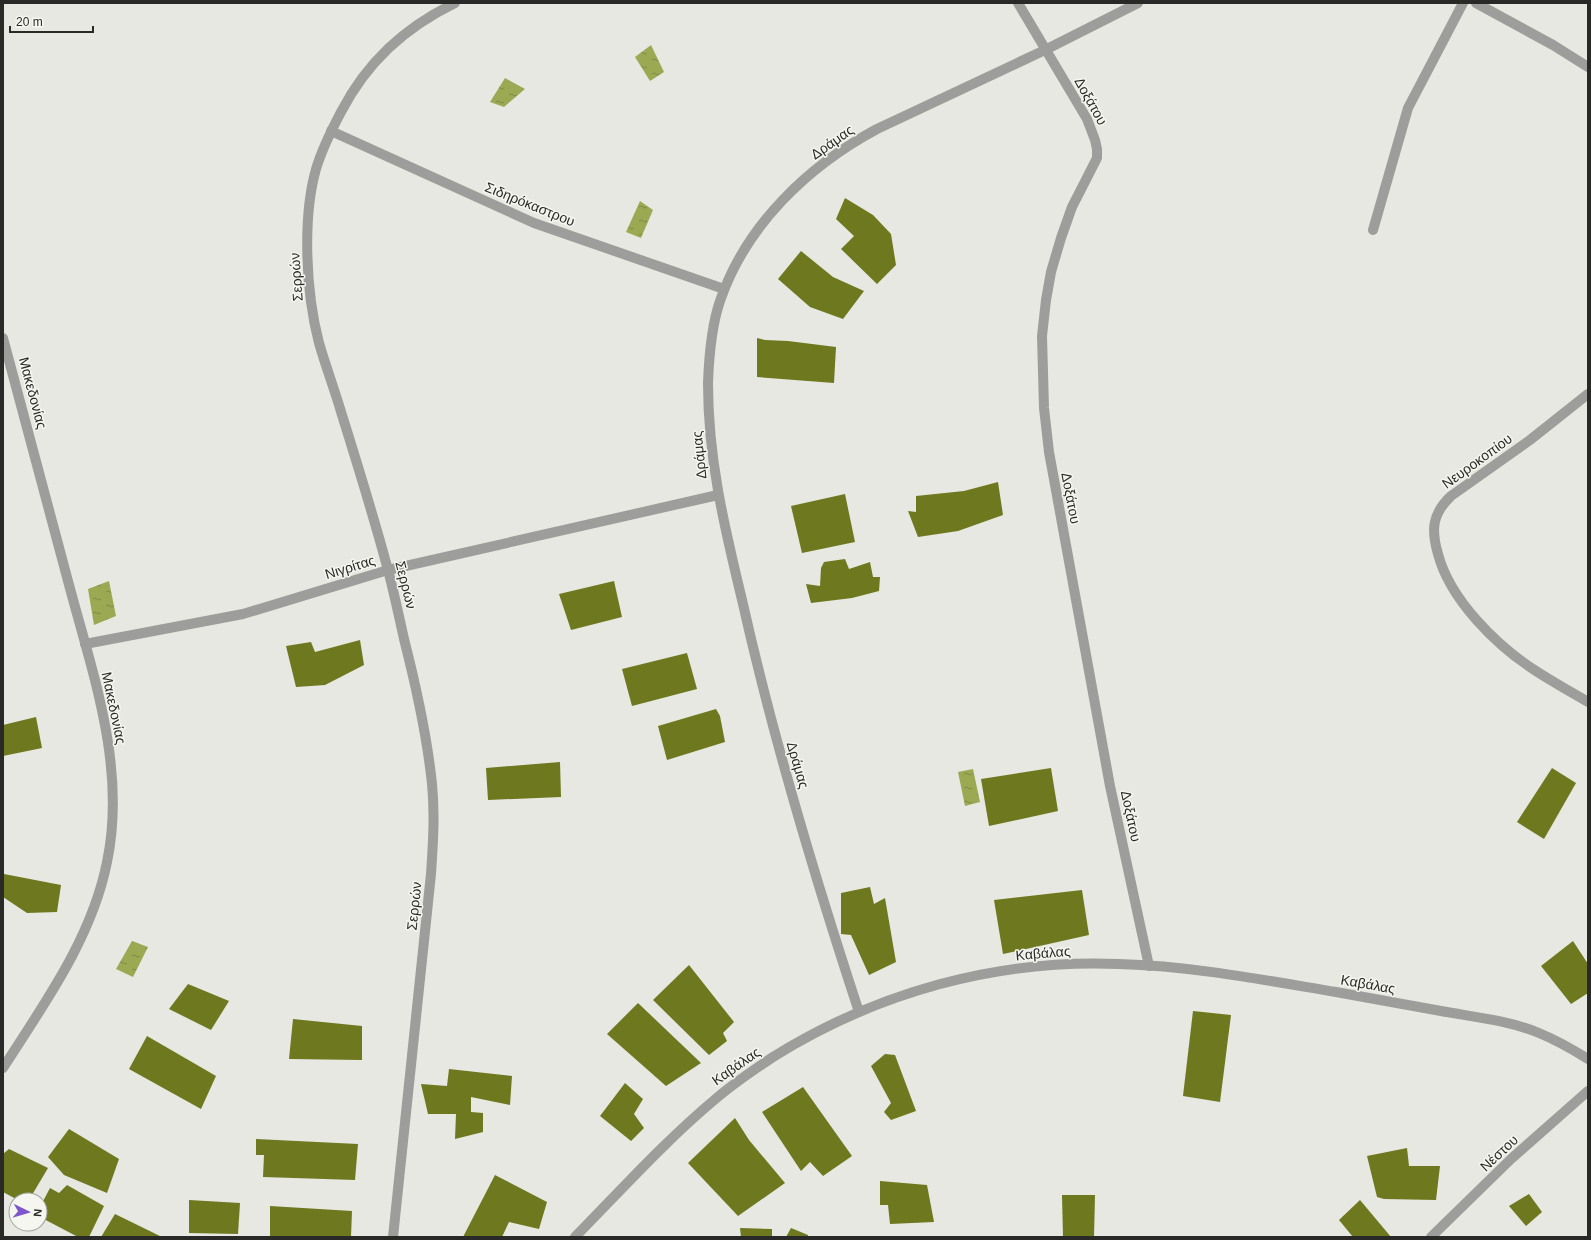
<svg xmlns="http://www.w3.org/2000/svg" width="1591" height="1240" viewBox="0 0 1591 1240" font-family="Arial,sans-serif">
  <defs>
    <pattern id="water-ripples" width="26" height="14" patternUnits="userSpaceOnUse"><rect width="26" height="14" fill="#9ca953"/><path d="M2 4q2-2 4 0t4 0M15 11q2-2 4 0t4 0" fill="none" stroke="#7f8a45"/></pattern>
  </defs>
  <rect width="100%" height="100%" fill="#e7e8e1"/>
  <!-- water -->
  <g fill="url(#water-ripples)">
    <path d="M651,45l13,27 -14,9 -15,-24z"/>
    <path d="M505,78l20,11 -21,18 -14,-5z"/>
    <path d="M640,201l13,9 -12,28 -15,-6z"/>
    <path d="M109,581l7,35 -22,9 -6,-36z"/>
    <path d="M973,769l7,33 -15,4 -7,-34z"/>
    <path d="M132,941l16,6 -15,30 -17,-8z"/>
  </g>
  <!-- building -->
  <g fill="#6e781e">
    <path d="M845,198l28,17 18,19 5,31 -19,19 -36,-35 13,-13 -18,-17z"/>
    <path d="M801,251l32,26 31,14 -21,28 -33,-12 -32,-28z"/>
    <path d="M757,338l8,2 23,1 48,6 -2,36 -77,-6z"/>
    <path d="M998,482l5,33 -45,16 -40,6 -10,-26 8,1v-16l48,-5z"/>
    <path d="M845,494l10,48 -53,11 -11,-47z"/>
    <path d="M845,559l4,10 21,-7 3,15h7l-1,14 -27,7 -41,5 -5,-19 14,2 1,-18 3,-6z"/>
    <path d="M614,581l8,36 -51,13 -12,-36z"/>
    <path d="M360,640l4,25 -39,20 -29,2 -10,-41 25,-4 4,10z"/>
    <path d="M687,653l10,36 -65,17 -10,-37z"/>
    <path d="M716,709l4,7 5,26 -58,18 -9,-34z"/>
    <path d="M36,717l6,31 -39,8v-31z"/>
    <path d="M560,762l1,35 -73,3 -2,-32z"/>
    <path d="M1051,768l7,43 -69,15 -8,-47z"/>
    <path d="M1552,768l24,15 -32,56 -27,-17z"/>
    <path d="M4,874l57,11 -4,27 -30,1 -24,-16z"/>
    <path d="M870,887l4,17 11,-6 11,64 -27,13 -18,-40 -10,-1v-41z"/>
    <path d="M1082,890l7,45 -86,19 -9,-54z"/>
    <path d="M1573,941l15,23v29l-17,11 -30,-38z"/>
    <path d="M689,965l45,57 -11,11 4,8 -18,14 -56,-55z"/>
    <path d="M188,984l41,17 -18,29 -42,-21z"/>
    <path d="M638,1003l63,60 -35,23 -59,-52z"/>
    <path d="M1193,1011l38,4 -11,87 -37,-6z"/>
    <path d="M293,1019l69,7v34l-73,-1z"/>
    <path d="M147,1036l69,40 -15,33 -72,-40z"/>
    <path d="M885,1054l10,1 21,56 -25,9 -7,-8 7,-9 -20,-37z"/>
    <path d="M449,1069l63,7 -2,29 -39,-8v15l12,1v19l-28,7 1,-25h-28l-7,-30 26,2z"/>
    <path d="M625,1083l18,16 -9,15 10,14 -13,13 -31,-25z"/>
    <path d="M803,1087l49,69 -29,20 -13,-14 -9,9 -39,-59z"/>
    <path d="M735,1118l14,22 36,43 -47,33 -50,-53z"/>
    <path d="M69,1129l50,30 -12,34 -43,-18 -16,-18z"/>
    <path d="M256,1139l102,5 -3,36 -92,-3 1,-22h-8z"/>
    <path d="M1407,1148l2,18h31l-4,34 -52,-1 -7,-2 -10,-41z"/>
    <path d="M9,1149l39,19 -19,32h-11l-15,-8v-38z"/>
    <path d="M495,1175l52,27 -8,27 -30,-7 -7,15h-39z"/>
    <path d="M880,1181l47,4 7,37 -44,2 -2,-19h-8z"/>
    <path d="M67,1185l37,21 -15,31h-11l-38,-20v-10l10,-19 9,5z"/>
    <path d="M1529,1194l13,18 -16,14 -17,-20z"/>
    <path d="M1062,1195h33l-1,42h-31z"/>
    <path d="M189,1200l51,3 -2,31 -49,-1z"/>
    <path d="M1360,1200l31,37h-38l-14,-17z"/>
    <path d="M270,1206l82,5 -1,26h-81z"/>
    <path d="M115,1214l47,23h-61z"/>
    <path d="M740,1228l32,1v8h-31z"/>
    <path d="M791,1228l17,7v2h-22z"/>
  </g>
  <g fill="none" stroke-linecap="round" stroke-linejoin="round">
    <!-- minor -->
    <g stroke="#9d9e9b" stroke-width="10">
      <path d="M1018,3l69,116 8,21 2,9v9l-25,49 -11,31 -10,34 -5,28 -4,36 2,72 5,44 61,334 39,180"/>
      <path d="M1476,3l77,42 35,22"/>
      <path d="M331,131l203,92 190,66"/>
      <path d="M1373,230l35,-122 55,-105"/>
      <path d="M3,338c22,81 44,162 65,243 24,91 59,186 39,281 -15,76 -63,142 -104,206"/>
      <path d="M1588,394l-58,46 -79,56c-19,18 -20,34 -13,58 12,46 59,92 98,117 17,11 35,21 52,31"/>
      <path d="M85,644l158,-30 145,-44 330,-75"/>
      <path d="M859,1012c-44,-134 -85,-270 -116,-408 -18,-75 -35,-143 -35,-221 1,-27 3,-56 12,-82 26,-76 88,-135 157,-172l168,-79 93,-47"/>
      <path d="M393,1237l38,-363c2,-30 4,-60 1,-90 -5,-49 -16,-98 -28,-145 -5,-23 -10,-46 -16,-69 -14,-52 -30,-104 -46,-155 -7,-24 -16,-48 -23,-72 -13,-50 -17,-124 -3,-174 6,-20 15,-38 25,-57 26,-50 63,-84 114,-109"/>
      <path d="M575,1237c47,-48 92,-98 144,-141 17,-14 36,-27 54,-39 104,-65 224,-98 346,-93 73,2 145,16 217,28 35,6 70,13 105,19 32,6 67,9 98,22 17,7 33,16 49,26"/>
      <path d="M1431,1237l80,-78 77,-68"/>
    </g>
  </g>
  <g text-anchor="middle" stroke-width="3" stroke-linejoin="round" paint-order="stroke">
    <!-- street labels -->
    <g font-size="14" fill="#292a27" stroke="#f4f6ef">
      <text transform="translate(1091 101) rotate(61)" y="5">Δοξάτου</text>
      <text transform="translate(832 142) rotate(-35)" y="5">Δράμας</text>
      <text transform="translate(530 204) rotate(22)" y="5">Σιδηρόκαστρου</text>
      <text transform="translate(296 277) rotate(-94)" y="5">Σερρών</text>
      <text transform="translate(33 393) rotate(75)" y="5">Μακεδονίας</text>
      <text transform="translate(699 455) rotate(-96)" y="5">Δράμας</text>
      <text transform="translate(1477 461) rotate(-36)" y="5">Νευροκοπίου</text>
      <text transform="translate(1071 498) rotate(79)" y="5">Δοξάτου</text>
      <text transform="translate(350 567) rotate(-17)" y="5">Νιγρίτας</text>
      <text transform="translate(406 585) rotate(76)" y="5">Σερρών</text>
      <text transform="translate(114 708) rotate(78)" y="5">Μακεδονίας</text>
      <text transform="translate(798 765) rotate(74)" y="5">Δράμας</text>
      <text transform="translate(1131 816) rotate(78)" y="5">Δοξάτου</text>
      <text transform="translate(414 906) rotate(-84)" y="5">Σερρών</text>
      <text transform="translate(1043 953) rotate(-5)" y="5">Καβάλας</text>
      <text transform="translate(1368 984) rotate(10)" y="5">Καβάλας</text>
      <text transform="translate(736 1066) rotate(-35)" y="5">Καβάλας</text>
      <text transform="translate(1499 1153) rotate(-43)" y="5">Νέστου</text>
    </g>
  </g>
  <!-- border -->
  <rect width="1591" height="1240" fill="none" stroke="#292a27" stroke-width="8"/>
  <!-- north arrow -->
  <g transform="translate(28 1212) rotate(95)"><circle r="19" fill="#f4f6ef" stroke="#a3a49f"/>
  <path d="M0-3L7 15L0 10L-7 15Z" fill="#7f55ce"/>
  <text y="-6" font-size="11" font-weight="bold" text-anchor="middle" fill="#292a27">N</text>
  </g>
  <!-- scale -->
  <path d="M10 26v6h83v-6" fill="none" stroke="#292a27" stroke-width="2"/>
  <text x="16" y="26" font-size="12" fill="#292a27" stroke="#f4f6ef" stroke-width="3" paint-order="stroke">20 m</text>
</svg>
